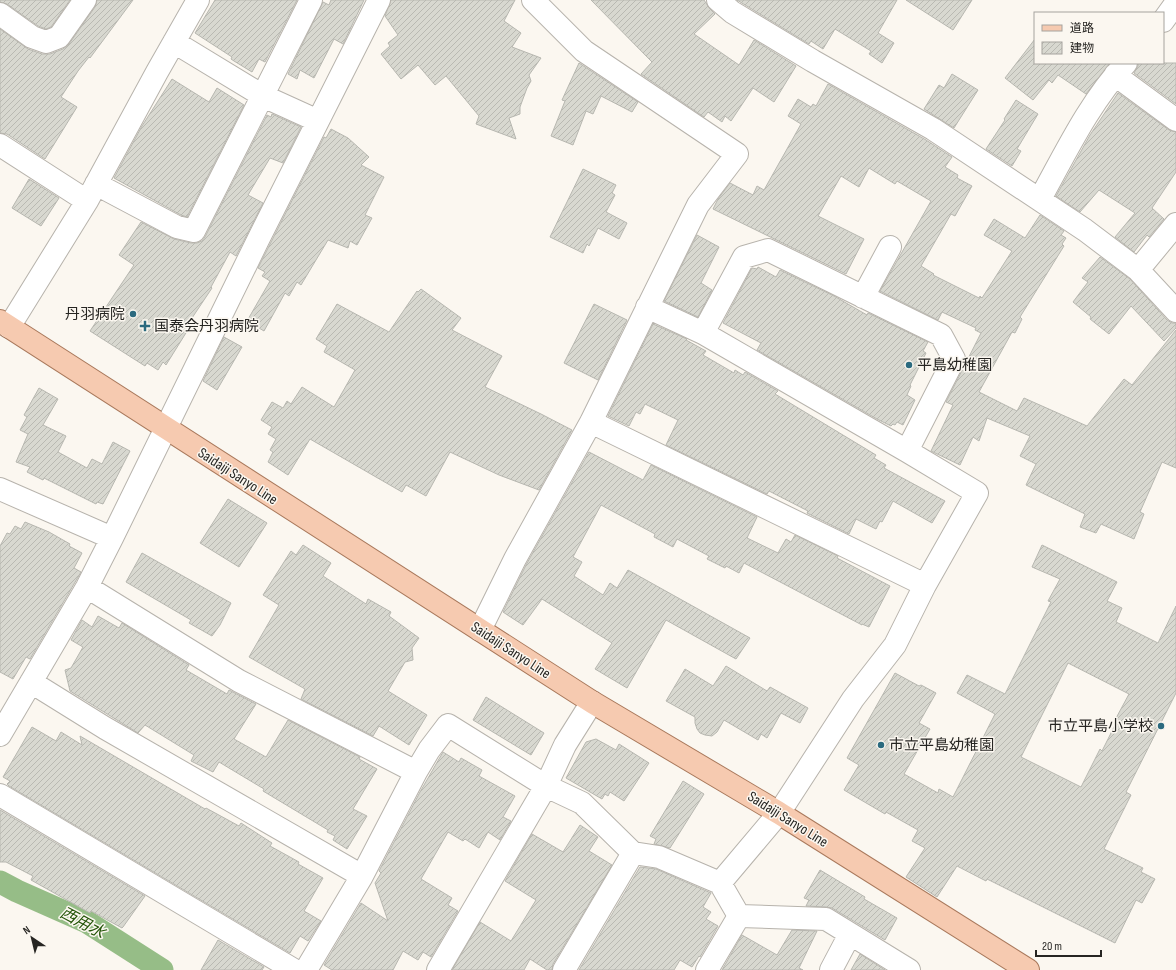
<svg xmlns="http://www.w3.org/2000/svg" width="1176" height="970" viewBox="0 0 1176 970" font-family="'Sofia Sans Condensed','Noto Sans JP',sans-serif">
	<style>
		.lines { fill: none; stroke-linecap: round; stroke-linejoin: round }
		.canal { stroke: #96bd87; stroke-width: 23 }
		.building { fill: url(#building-hatch); stroke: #b7b7b0; fill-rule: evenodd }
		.minor-casing { stroke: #b7b3ac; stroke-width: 24 }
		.major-casing { stroke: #a9795c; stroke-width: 24 }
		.minor { stroke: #fff; stroke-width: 22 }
		.major { stroke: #f6cab0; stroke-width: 22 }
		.poi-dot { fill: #2b6a7f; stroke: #fbf7f0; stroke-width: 1.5 }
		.labels { text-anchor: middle; stroke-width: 3; stroke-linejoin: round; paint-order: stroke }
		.poi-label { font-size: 15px; fill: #262522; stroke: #fbf7f0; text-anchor: start }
		.street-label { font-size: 15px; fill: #262522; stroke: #fbf7f0 }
		.water-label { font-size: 16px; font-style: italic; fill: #245508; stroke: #fbf7f0 }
	</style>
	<defs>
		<pattern id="building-hatch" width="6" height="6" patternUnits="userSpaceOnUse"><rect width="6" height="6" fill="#d8d8d0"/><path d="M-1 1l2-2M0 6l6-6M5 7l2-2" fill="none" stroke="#b9b9b2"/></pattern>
	</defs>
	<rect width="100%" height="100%" fill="#fbf7f0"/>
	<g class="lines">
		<path class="canal" d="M0,882L17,891L87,922L162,970"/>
	</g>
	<path class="building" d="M0,0H70L51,27L46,29L38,26L7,4L0,2Z
		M97,0H133L90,58L89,57L78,71L61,97L77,107L45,159L7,134L0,133V29L28,49L42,54H50L63,49L69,44L95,7Z
		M215,0H297L265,62L259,59L252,72L234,61L231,59L232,57L195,33Z
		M331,0H364L343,44L334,39L314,78L300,70L297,79L288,74L323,2L329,5Z
		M391,0H515L504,21L521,33L512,47L541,58L529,75L531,81L527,88L520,107V114L509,118L516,139L476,124L479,116L446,76L435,85L418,65L401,79L381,54L390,46L388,43L398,35L385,16Z
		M591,0H704L710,9L715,14L694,34L739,65L754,40L796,66L774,102L753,88L731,121L725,116L722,122L708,112L704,117L641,74L652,62Z
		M737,0H897L878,33L894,43L882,63L869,54L871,51L835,29L823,49L811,41L809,44Z
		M906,0H972L953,30Z
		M1035,39V63H1110L1086,94L1058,75L1052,83L1049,80L1033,100L1005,78Z
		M579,63L638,102L632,112L601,96L593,114L586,111L573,145L551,136L565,101L562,100Z
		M1138,63H1176V104L1134,73L1138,66Z
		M952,74L978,90L954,128L924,109L939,85L944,88Z
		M172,79L209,102L217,88L244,105L187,217L181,215L114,178L142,126Z
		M828,84L926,140L952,157L945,167L958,175L957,178L972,186L955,216L951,214L921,266L934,274L933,275L979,298L980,296L982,298L1012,251L984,235L994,219L1025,238L1040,215L1064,231L1061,235L1066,238L1062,244L1064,246L1020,317L1022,319L1015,333L1012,332L979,392L1017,411L1024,398L1087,426L1124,379L1132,385L1176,330V468L1162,462L1140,512L1144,514L1134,539L1101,524L1096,533L1080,527L1085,514L1026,485L1036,464L1020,456L1030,436L987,418L979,441L973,437L960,465L931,451L953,405L946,402L981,333L975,330L976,328L942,312L938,320L880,291L931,201L897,181L895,184L869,168L859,187L841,176L818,216L864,239L846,274L713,209L718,199L730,183L753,195L757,186L764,190L801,124L788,116L798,99L811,107L813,104L816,106Z
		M1118,93L1169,130L1176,132V172L1152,208L1164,219L1149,237L1147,235L1134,252L1115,237L1135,213L1099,190L1080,212L1056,196L1090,135Z
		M1016,100L1038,114L1017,149L1021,151L1012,166L986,149L1005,120L1004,119Z
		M272,114L301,127L283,163L270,158L248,195L263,203L236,256L230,252L211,287L212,288L192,318L194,320L166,365L163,362L158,370L147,363L145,366L90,331L134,265L119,255L141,222L174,239L191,243H197L202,241L205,237L267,115L271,117Z
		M331,129L348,138L369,157L361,165L384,177L365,215L372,218L357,245L350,241L348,248L328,240L301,285L297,282L289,296L285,293L264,331L247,321L270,281L262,276L265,272L258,268L324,137L326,138Z
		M583,169L616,185L612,193L615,195L606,212L627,223L619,239L598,228L589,246L587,244L583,253L550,237Z
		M29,179L59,198L41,226L12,208Z
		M697,235L719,247L701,283L712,290L698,317L664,301Z
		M1100,257L1130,279L1167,320L1172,323H1176V328L1164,341L1131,306L1109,334L1090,319L1091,317L1073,302L1088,282L1082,278Z
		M758,267L776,277L780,270L834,296L867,315L868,313L928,342L923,351L926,353L910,385L911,386L907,395L915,400L903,425L897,422L895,425L893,424L891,426L877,419L757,350L761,343L723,323L752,268L757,269Z
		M421,289L461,318L452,330L502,356L485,387L541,414L572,430L539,490L499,475L450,452L426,496L406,485L402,492L310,439L288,475L268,462L273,452L270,450L276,439L268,434L272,427L261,420L272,402L283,408L287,401L291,404L302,387L334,407L355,370L324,352L327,346L316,339L337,304L389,332L417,291L418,292Z
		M594,304L627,320L598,380L564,363Z
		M653,324L687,339L686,340L706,351L703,355L734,373L735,370L743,375L745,372L778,391L775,394L876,455L874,458L886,465L884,468L945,501L932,523L893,501L882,522L880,521L876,529L856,519L849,534L807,513L808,511L769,491L767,494L666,445L678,420L645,404L640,414L636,412L629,426L608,416Z
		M224,337L242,347L217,390L203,381Z
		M39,388L58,399L43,425L66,436L58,452L87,468L92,459L102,464L113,442L130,451L103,504L97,502L96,504L44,478L43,480L27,472L30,467L16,462L28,434L20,430L27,417L24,415Z
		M589,452L643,480L651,465L757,517L747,538L778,553L786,539L791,542L795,535L838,556L837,558L890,586L869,627L862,624V625L744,563L739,573L726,566L725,568L707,559L709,556L677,539L673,547L654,537L655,534L601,505L573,557L582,562L574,576L603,595L610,583L617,588L628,570L750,638L736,659L666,620L627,688L595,669L612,643L542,599L523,625L509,616L503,612L526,565Z
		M228,499L267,523L239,567L200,543Z
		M25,522L49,532L70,544L69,546L82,553L74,568L81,572L30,659L26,657L13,679L0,672V546L7,533L10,534L15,526L21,529Z
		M303,545L331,563L323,576L366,604L368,599L391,612L389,616L419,638L412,648L413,660L405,662L388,691L427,715L409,745L379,726L373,736L301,699L305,689L249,657L279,605L263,595L291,551L296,555Z
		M1042,545L1117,582L1107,601L1122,608L1116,622L1158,643L1176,606V693L1126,792L1131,795L1104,849L1143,868L1141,872L1155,879L1142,903L1136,900L1115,943L987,879L986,881L957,866L937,897L906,877L925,848L912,841L918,830L886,812L885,814L844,790L859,765L847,758L895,673L919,686L921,685L936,693L919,723L930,729L904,774L938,793L939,789L953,797L995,714L957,693L967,675L1005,694L1051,602L1048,601L1060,579L1032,567ZM1068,663L1129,694L1115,720L1117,721L1102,751L1100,749L1081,787L1021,757Z
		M142,553L231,603L220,625L212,636L189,623L191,620L126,582Z
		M98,616L119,628L122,623L189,665L186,670L227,694L229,690L256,704L234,739L266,757L288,720L360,757L359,759L377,769L353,809L367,816L347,849L333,840L335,836L327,832L328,830L263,791L264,789L219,762L213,772L191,761L194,755L145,725L138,733L70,691L65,670L71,668L83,647L71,640L82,620L92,627Z
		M726,666L767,691L770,687L808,708L800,723L781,713L767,738L761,734L758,740L724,720L717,732L712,736L705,735L700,733L697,729L695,723V717L666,701L685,669L713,686Z
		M486,697L544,733L531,755L473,720Z
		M32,727L56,741L61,732L82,745L80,736L205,809L206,808L239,826L241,823L272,843L270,846L299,862L298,864L323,878L304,911L321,921L308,941L300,936L290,953L9,786L7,784L10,781L3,777Z
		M596,739L616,750L619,744L649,763L624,801L610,792L608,796L605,794L602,799L566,778L586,742Z
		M443,752L459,762L461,758L482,770L479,776L515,796L503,817L511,821L500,840L488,832L479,848L465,839L463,841L448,832L421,879L452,898L448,905L458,911L431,957L423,952L418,960L403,951L393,970H332L324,965L361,903L388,921L375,883L381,873L379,871L420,792Z
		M683,781L704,794L670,848L654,844L656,839L650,836Z
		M0,810L145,896L123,927L122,928L91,911L90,913L31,880L33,876L6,862H0Z
		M580,825L598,837L589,851L612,865L553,964L552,970H547L530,959L524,970H452L480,922L511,941L536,900L505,881L532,834L563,852Z
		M640,867L656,869L711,893L703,907L711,912L706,919L718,926L700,957L699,956L692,967L680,960L674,970H579Z
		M820,870L865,897L864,899L897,918L885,940L832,908L826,907L806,906L809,900L804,898Z
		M792,930L817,931L799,968L803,970H722L742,935L777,955Z
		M218,940L264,967L262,970H201Z
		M860,954L885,970H851Z"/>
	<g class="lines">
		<defs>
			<path id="minor" d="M718,0L732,12L813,61L933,129L1085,230L1138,270L1176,311
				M0,14L32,37L46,42L59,37L85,0
				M1163,21L1176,3
				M174,42L263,96L318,121
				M1115,75L1176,120
				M0,145L87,201
				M96,184L177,227L194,231L311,0
				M1040,199C1066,152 1089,103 1126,63
				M1138,270L1176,224
				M863,297L890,247
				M647,307L703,333L907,451L977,493L925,585L895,645L853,699L779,813L720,883
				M9,327L87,201L157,72L198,0
				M703,333L744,257L768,250L941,335L954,359L907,451
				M591,422L925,585
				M0,489L112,538
				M87,587L239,681L416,772
				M480,630L515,559L591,422L698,205L737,154L584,51L533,0
				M31,682L105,728L362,876
				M0,735L87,587L112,538L258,240L379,0
				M0,795L294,970
				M306,970L362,876L416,772L429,750L448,725L546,786L582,803L633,853L659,857L720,883L739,916L826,919L909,970
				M438,970L546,786L565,745L592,702
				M564,970L633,853
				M707,970L739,916
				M831,970L850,934"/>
			<path id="major" d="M0,321L592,702L779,813L1028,970"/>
		</defs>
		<use href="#minor" class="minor-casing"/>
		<use href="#major" class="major-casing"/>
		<use href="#minor" class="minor"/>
		<use href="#major" class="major"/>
	</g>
	<g class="poi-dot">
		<circle cx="133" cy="314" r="4"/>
		<path d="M143 320h4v4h4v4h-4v4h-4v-4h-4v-4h4z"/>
		<circle cx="909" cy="365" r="4"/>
		<circle cx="1161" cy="726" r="4"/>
		<circle cx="881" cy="745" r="4"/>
	</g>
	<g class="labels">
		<g class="poi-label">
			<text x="125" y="319" text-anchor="end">丹羽病院</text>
			<text x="154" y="331">国泰会丹羽病院</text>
			<text x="917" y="370">平島幼稚園</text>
			<text x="1153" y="731" text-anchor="end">市立平島小学校</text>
			<text x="889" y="750">市立平島幼稚園</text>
		</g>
		<g class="street-label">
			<text transform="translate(238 476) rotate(33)" y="5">Saidaiji Sanyo Line</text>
			<text transform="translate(511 650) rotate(33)" y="5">Saidaiji Sanyo Line</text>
			<text transform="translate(788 819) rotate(32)" y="5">Saidaiji Sanyo Line</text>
		</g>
		<g class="water-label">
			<text transform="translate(83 922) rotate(28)" y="6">西用水</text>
		</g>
	</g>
	<rect x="1034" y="12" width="130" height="52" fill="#fbf7f0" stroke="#a6a39e"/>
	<rect x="1042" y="25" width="20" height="6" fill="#f6cab0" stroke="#a6a39e"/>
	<text x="1070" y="32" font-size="12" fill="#262522">道路</text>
	<rect x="1042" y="42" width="20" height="12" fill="url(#building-hatch)" stroke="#a6a39e"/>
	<text x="1070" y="52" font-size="12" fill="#262522">建物</text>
	<g transform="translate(32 938) rotate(325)" stroke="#fbf7f0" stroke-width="3" paint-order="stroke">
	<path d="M0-3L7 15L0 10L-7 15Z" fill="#262522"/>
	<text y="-6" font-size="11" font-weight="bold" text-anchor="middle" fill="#262522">N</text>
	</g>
	<path d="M1036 950v6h65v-6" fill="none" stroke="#262522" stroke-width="2"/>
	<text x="1042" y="950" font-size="12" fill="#262522" stroke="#fbf7f0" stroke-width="3" paint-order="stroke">20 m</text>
</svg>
